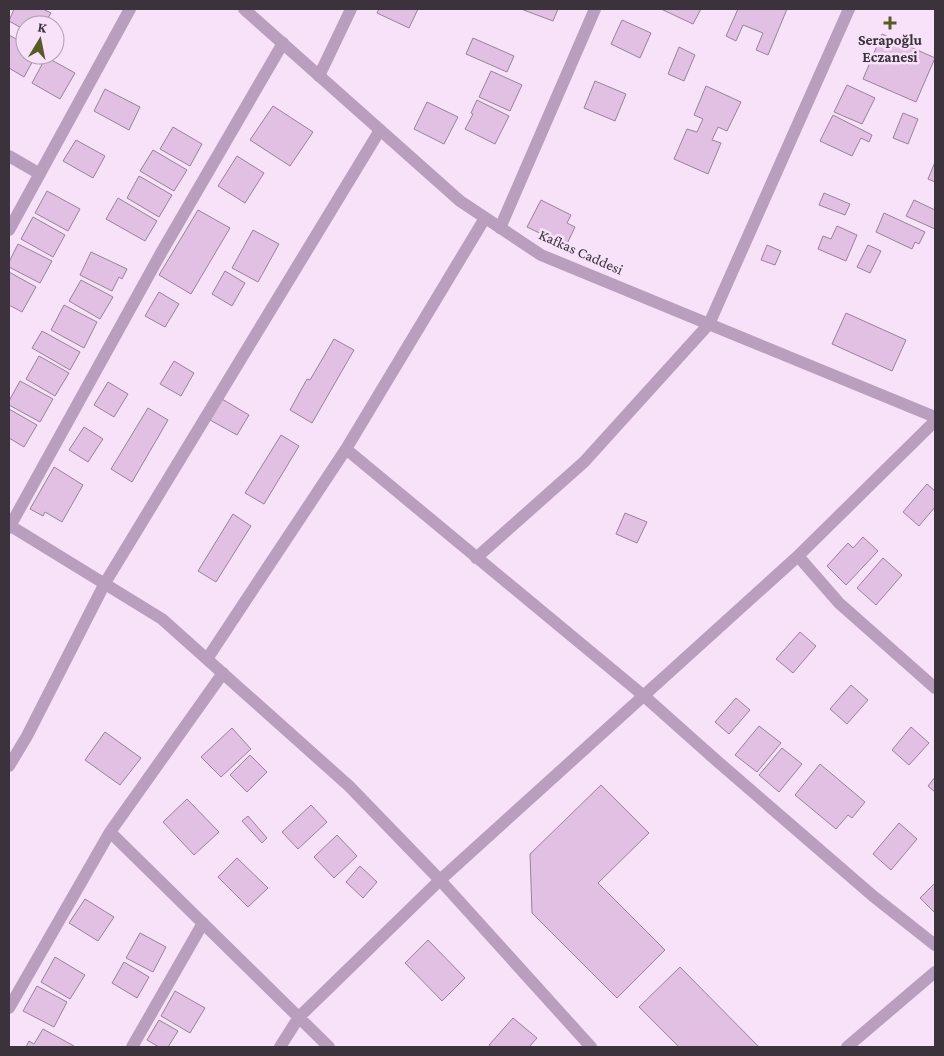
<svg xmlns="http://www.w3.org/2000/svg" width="944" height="1056" viewBox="0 0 944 1056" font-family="'Crimson Pro',serif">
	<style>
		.building { fill: #e1c0e3; stroke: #978398 }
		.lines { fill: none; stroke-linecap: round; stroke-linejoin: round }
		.minor { stroke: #ba9ebd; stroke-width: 12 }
		.tertiary { stroke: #ba9ebd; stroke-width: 12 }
		.poi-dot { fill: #585a28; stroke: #f8e2fa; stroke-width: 2 }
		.labels { text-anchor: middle; stroke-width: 5; stroke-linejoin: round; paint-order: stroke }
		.poi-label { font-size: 15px; font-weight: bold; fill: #3b323b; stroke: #f8e2fa }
		.street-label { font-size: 15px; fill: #3b323b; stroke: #f8e2fa }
	</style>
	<rect width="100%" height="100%" fill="#f8e2fa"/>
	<path class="building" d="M14,9H43L51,13L44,25H25V30L9,21Z
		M379,9H418L409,28L377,13Z
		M521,9H558L553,21Z
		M661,9H701L693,24Z
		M738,9H787L768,55L756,50L763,33L743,25L736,41L726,36Z
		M622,20L651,33L640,58L611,44Z
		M882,34L935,58L916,102L863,79Z
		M9,35L25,44V55H36L24,77L9,68Z
		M473,38L514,56L507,72L466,54Z
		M679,47L695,55L684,81L668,74Z
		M46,57L75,73L60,99L32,83Z
		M491,71L522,85L510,111L479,97Z
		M595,81L626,94L615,121L584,108Z
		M847,85L875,98L862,124L834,112Z
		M706,86L741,102L727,131L718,127L712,140L721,143L708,174L674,159L687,129L697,132L703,119L694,115Z
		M105,89L140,107L129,130L94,111Z
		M477,100L509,116L495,144L465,129L473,114L471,113Z
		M427,102L458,117L444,144L414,129Z
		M273,106L313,132L290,166L250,140Z
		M903,113L918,119L908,144L893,138Z
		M833,115L872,135L869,142L861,138L852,156L820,141Z
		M173,127L202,144L190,166L160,149Z
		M76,140L105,156L93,178L63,161Z
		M153,150L187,170L174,191L140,171Z
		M237,156L264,173L245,203L218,186Z
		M935,162V182L928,179Z
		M139,176L172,195L159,217L127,198Z
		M47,191L80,209L68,231L35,213Z
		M824,193L850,204L845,215L819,205Z
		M118,198L157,221L145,241L106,219Z
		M541,200L571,215L567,223L575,227L566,246L527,227Z
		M914,200L935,210V229L906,216Z
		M198,210L230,228L191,294L159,275Z
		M884,213L925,232L919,244L915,242L912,249L876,232Z
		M33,217L65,235L53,257L21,239Z
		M837,226L857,235L846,261L818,249L823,236L831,239Z
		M253,230L279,244L258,282L232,268Z
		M18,244L52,261L40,283L9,267V262Z
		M767,245L781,251L775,265L761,260Z
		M868,245L881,251L870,273L857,267Z
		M91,252L127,269L122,279L119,277L112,291L80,275Z
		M225,271L245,283L232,306L212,294Z
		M9,272L36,287L22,312L9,305Z
		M81,280L113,297L100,319L69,301Z
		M159,292L179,304L165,327L145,316Z
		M64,305L97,322L84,348L51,330Z
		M846,313L906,340L892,371L832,344Z
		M42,331L80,352L70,370L32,348Z
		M334,339L354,350L312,423L290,410L307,379L310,380Z
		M39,356L69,373L55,396L26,379Z
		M174,361L194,373L181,396L160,384Z
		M20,381L53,399L40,422L9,405V401Z
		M108,382L128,394L114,417L94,405Z
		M222,399L249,415L237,435L210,420Z
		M148,408L168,420L132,482L111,469Z
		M9,409L37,425L24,447L9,438Z
		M84,427L103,439L88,462L69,450Z
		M281,435L299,446L264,504L245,493Z
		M54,467L83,485L62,522L45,512L43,516L30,509Z
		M927,484L935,491V507L919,526L903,512Z
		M625,513L647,522L637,543L616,534Z
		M233,514L251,526L216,582L198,571Z
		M863,537L878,551L846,585L827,566L848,543L853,548Z
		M883,558L902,575L876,605L857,588Z
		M800,632L816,646L793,673L776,659Z
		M851,685L868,700L847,724L830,709Z
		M736,698L750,710L729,734L715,722Z
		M759,726L781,743L757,772L735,755Z
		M911,727L929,743L909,765L892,750Z
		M232,728L251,749L221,777L201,757Z
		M105,732L141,758L120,785L85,760Z
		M782,748L802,764L779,792L759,775Z
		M250,755L267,772L247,792L230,775Z
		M820,764L865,802L852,818L848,815L836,829L795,795Z
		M935,777V792L928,786Z
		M601,785L649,833L598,883L665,950L617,998L532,913L530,854Z
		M187,799L219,832L194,855L163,822Z
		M311,805L327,822L298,849L282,832Z
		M248,816L267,838L262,843L242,821Z
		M899,823L917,839L891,870L873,854Z
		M337,835L357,856L334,878L314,857Z
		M237,858L268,888L248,907L218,877Z
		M360,866L377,882L363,898L346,882Z
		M935,883V913L920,898Z
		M85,899L114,917L98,941L69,923Z
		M140,933L166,947L153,972L126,958Z
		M428,940L465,978L442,1001L405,963Z
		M55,957L85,975L70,999L41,982Z
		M124,962L149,977L137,998L112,983Z
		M680,967L759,1047H679L639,1007Z
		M37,986L67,1002L54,1027L23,1011Z
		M175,991L205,1008L190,1033L161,1016Z
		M513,1018L537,1038L529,1047H492L489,1045Z
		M159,1020L178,1031L168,1047H159L147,1040Z
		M43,1029L74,1046L73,1047H26L29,1041L34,1044Z"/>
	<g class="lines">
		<path class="minor" d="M319,76L351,9
			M9,156L40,174
			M485,218L346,449L644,696L717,761L873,896L935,945
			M500,228L595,9
			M9,230L130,9
			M9,525L162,619L349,786L440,880L591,1047
			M9,528L161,253L283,43
			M798,556L839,603L935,688
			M476,558L584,462L709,324L849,9
			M207,659L346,449
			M9,766L27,736L105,583L380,130
			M110,832L329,1047
			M9,1008L110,832L223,673
			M132,1047L203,923
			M280,1047L299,1017L440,880L798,556L935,421
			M847,1047L935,972"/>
		<path class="tertiary" d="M244,9L460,201L541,255L935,417"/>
	</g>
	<path class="poi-dot" d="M887.5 15.5h5v5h5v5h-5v5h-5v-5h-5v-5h5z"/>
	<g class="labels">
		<g class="poi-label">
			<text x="890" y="45">Serapoğlu<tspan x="890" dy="17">Eczanesi</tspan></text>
		</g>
		<g class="street-label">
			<text transform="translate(581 252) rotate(24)" y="5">Kafkas Caddesi</text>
		</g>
	</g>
	<rect width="944" height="1056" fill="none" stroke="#3b323b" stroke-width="20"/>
	<g transform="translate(40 40) rotate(10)"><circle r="24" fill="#f8e2fa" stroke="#ac9cae"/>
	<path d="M0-4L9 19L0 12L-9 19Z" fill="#585a28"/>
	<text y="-8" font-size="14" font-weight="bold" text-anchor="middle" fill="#3b323b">K</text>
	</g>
</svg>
